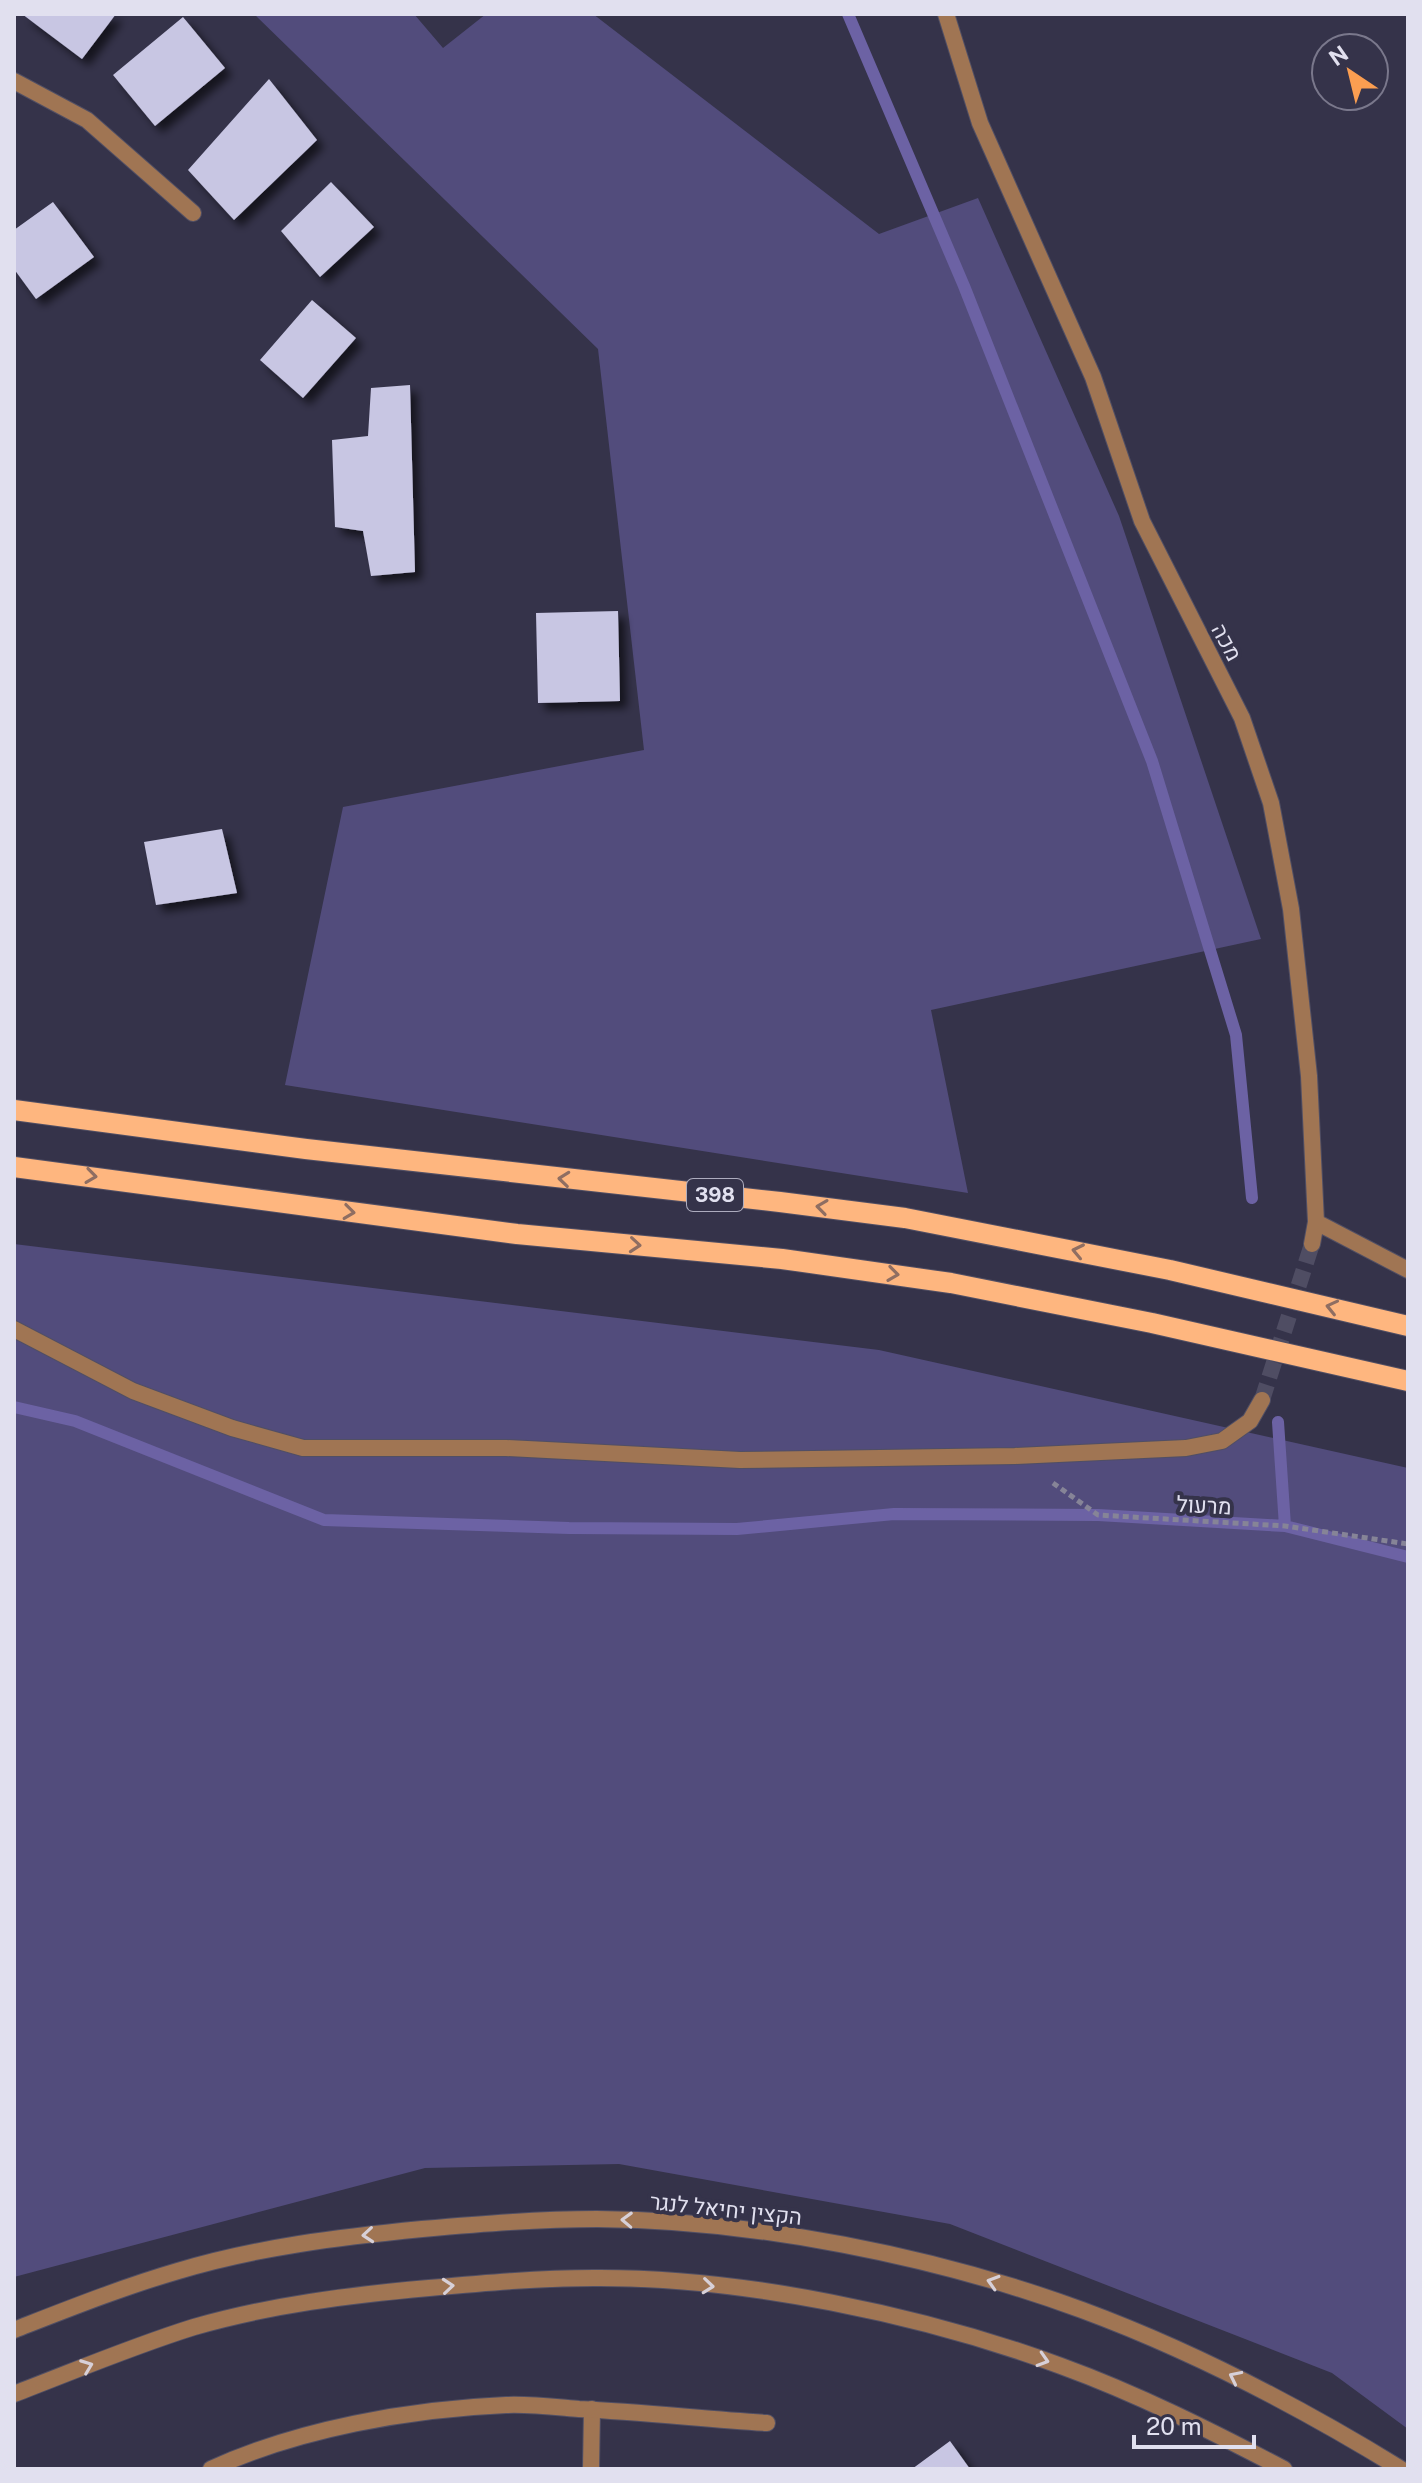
<svg xmlns="http://www.w3.org/2000/svg" width="1422" height="2483" viewBox="0 0 1422 2483" font-family="'Public Sans',Heebo,sans-serif">
	<style>
		.green { fill: #524c7c }
		.lines { fill: none; stroke-linecap: round; stroke-linejoin: round }
		.stream { stroke: #6c62a4; stroke-width: 12 }
		.building { fill: #c8c6e3; filter: url(#shadow) }
		.minor-tunnel { stroke: #4f4d63; stroke-width: 16; stroke-dasharray: 16 8; stroke-linecap: butt }
		.service-casing { stroke: #514f64; stroke-width: 18 }
		.minor-casing { stroke: #514f64; stroke-width: 18 }
		.tertiary-casing { stroke: #514f64; stroke-width: 18 }
		.primary-casing { stroke: #514f64; stroke-width: 22 }
		.path { stroke: #868497; stroke-width: 5; stroke-dasharray: 6 4; stroke-linecap: butt }
		.service { stroke: #a07553; stroke-width: 16 }
		.minor { stroke: #a07553; stroke-width: 16 }
		.tertiary { stroke: #a07553; stroke-width: 16 }
		.primary { stroke: #feb67f; stroke-width: 20 }
		.oneway { stroke: #8f6e62 }
		.oneway2 { stroke: #d7d0d8 }
		.labels { text-anchor: middle; stroke-width: 8; stroke-linejoin: round; paint-order: stroke }
		.shield { fill: #35334a; stroke: #adacbe; stroke-width: 2 }
		.shield-label { font-size: 20px; font-weight: bold; fill: #e1e0ef }
		.street-label { font-size: 22px; fill: #e1e0ef; stroke: #35334a }
	</style>
	<defs>
		<filter id="shadow"><feDropShadow dx="7" dy="7" stdDeviation="4" flood-color="#0009"/></filter>
	</defs>
	<rect width="100%" height="100%" fill="#35334a"/>
	<path class="green" d="M254,14H414L443,48L486,14H593L879,234L978,198L1119,516L1261,939L931,1010L968,1193L285,1085L343,807L644,750L598,349Z
		M14,1244L879,1350L1408,1468V2429L1332,2373L950,2224L619,2164L425,2168L14,2277Z"/>
	<g class="lines">
		<path class="stream" d="M848,14L964,286L1152,761L1236,1035L1252,1198
			M14,1407L75,1421L324,1520L569,1528L737,1529L894,1514L1098,1515L1285,1526L1408,1557
			M1278,1422L1285,1526"/>
	</g>
	<path class="building" d="M22,14H116L82,59Z
		M183,17L225,68L155,126L113,75Z
		M269,79L317,140L234,220L188,170Z
		M331,182L374,227L320,277L281,231Z
		M53,202L94,257L36,299L14,269V230Z
		M312,300L356,338L303,398L260,360Z
		M410,385L415,572L371,576L363,531L335,527L332,440L368,436L371,388Z
		M618,611L620,701L538,703L536,613Z
		M222,829L237,893L156,905L144,842Z
		M950,2441L970,2469H912Z"/>
	<g class="lines">
		<path class="minor-tunnel" d="M1262,1400L1312,1244"/>
		<defs>
			<path id="service" d="M591,2469L592,2409"/>
			<path id="minor" d="M946,14L980,123L1093,377L1142,521L1242,718L1271,803L1291,909L1309,1076L1316,1222L1408,1270
				M14,81L87,120L193,213
				M1312,1244L1316,1222
				M14,1329L133,1391L232,1428L303,1448H506L740,1460L1015,1456L1186,1448L1222,1441L1250,1421L1262,1400
				M211,2469C298,2429 410,2409 506,2405C530,2404 555,2407 579,2409C642,2412 704,2419 767,2423"/>
			<path id="tertiary" d="M14,2330C68,2309 123,2287 178,2271C258,2247 340,2237 422,2229C480,2224 539,2219 597,2219C754,2220 935,2256 1082,2310C1193,2351 1300,2407 1401,2469
				M14,2394C74,2371 133,2346 194,2327C270,2305 350,2295 429,2288C484,2283 539,2278 594,2278C742,2277 923,2315 1061,2366C1138,2394 1211,2431 1284,2469"/>
			<path id="primary" d="M14,1110L306,1149L780,1202L905,1218L1170,1270L1408,1326
				M14,1167L517,1234L782,1259L951,1283L1152,1323L1408,1381"/>
		</defs>
		<use href="#service" class="service-casing"/>
		<use href="#minor" class="minor-casing"/>
		<use href="#tertiary" class="tertiary-casing"/>
		<use href="#primary" class="primary-casing"/>
		<path class="path" d="M1053,1483L1098,1515L1285,1526L1408,1544"/>
		<use href="#service" class="service"/>
		<use href="#minor" class="minor"/>
		<use href="#tertiary" class="tertiary"/>
		<use href="#primary" class="primary"/>
	</g>
	<defs><path id="oneway-chevron" d="M-2-3.5L2.5 0L-2 3.5" fill="none" stroke-width="1.6" stroke-linecap="round" stroke-linejoin="round" transform="scale(2)"/></defs>
	<g class="oneway">
		<use href="#oneway-chevron" transform="translate(91 1176) rotate(8)"/>
		<use href="#oneway-chevron" transform="translate(564 1179) rotate(-174)"/>
		<use href="#oneway-chevron" transform="translate(822 1207) rotate(-172)"/>
		<use href="#oneway-chevron" transform="translate(349 1212) rotate(7)"/>
		<use href="#oneway-chevron" transform="translate(635 1245) rotate(5)"/>
		<use href="#oneway-chevron" transform="translate(1078 1251) rotate(-168)"/>
		<use href="#oneway-chevron" transform="translate(893 1274) rotate(8)"/>
		<use href="#oneway-chevron" transform="translate(1332 1307) rotate(-167)"/>
	</g>
	<g class="oneway2">
		<use href="#oneway-chevron" transform="translate(627 2220) rotate(-178)"/>
		<use href="#oneway-chevron" transform="translate(368 2235) rotate(175)"/>
		<use href="#oneway-chevron" transform="translate(993 2282) rotate(-163)"/>
		<use href="#oneway-chevron" transform="translate(448 2286) rotate(-5)"/>
		<use href="#oneway-chevron" transform="translate(708 2286) rotate(6)"/>
		<use href="#oneway-chevron" transform="translate(1043 2360) rotate(17)"/>
		<use href="#oneway-chevron" transform="translate(87 2366) rotate(-21)"/>
		<use href="#oneway-chevron" transform="translate(1235 2377) rotate(-154)"/>
	</g>
	<g class="labels">
		<rect class="shield" x="687" y="1179" width="56" height="32" rx="6"/>
		<g class="shield-label">
			<text x="715" y="1202">398</text>
		</g>
		<g class="street-label">
			<text transform="translate(1227 642) rotate(62)" y="8">מכה</text>
			<text transform="translate(1204 1505) rotate(3)" y="8">מרעול</text>
			<text transform="translate(726 2209) rotate(6)" y="8">הקצין יחיאל לנגר</text>
		</g>
	</g>
	<rect width="1422" height="2483" fill="none" stroke="#e1e0ef" stroke-width="32"/>
	<g transform="translate(1350 72) rotate(325)"><circle r="38" fill="#35334a" stroke="#7a788c" stroke-width="2"/>
	<path d="M0-6L14 30L0 20L-14 30Z" fill="#fb9e51"/>
	<text y="-12" font-size="22" font-weight="bold" text-anchor="middle" fill="#e1e0ef">N</text>
	</g>
	<path d="M1134 2435v12h120v-12" fill="none" stroke="#e1e0ef" stroke-width="4"/>
	<text x="1146" y="2435" font-size="24" fill="#e1e0ef" stroke="#35334a" stroke-width="6" paint-order="stroke">20 m</text>
</svg>
